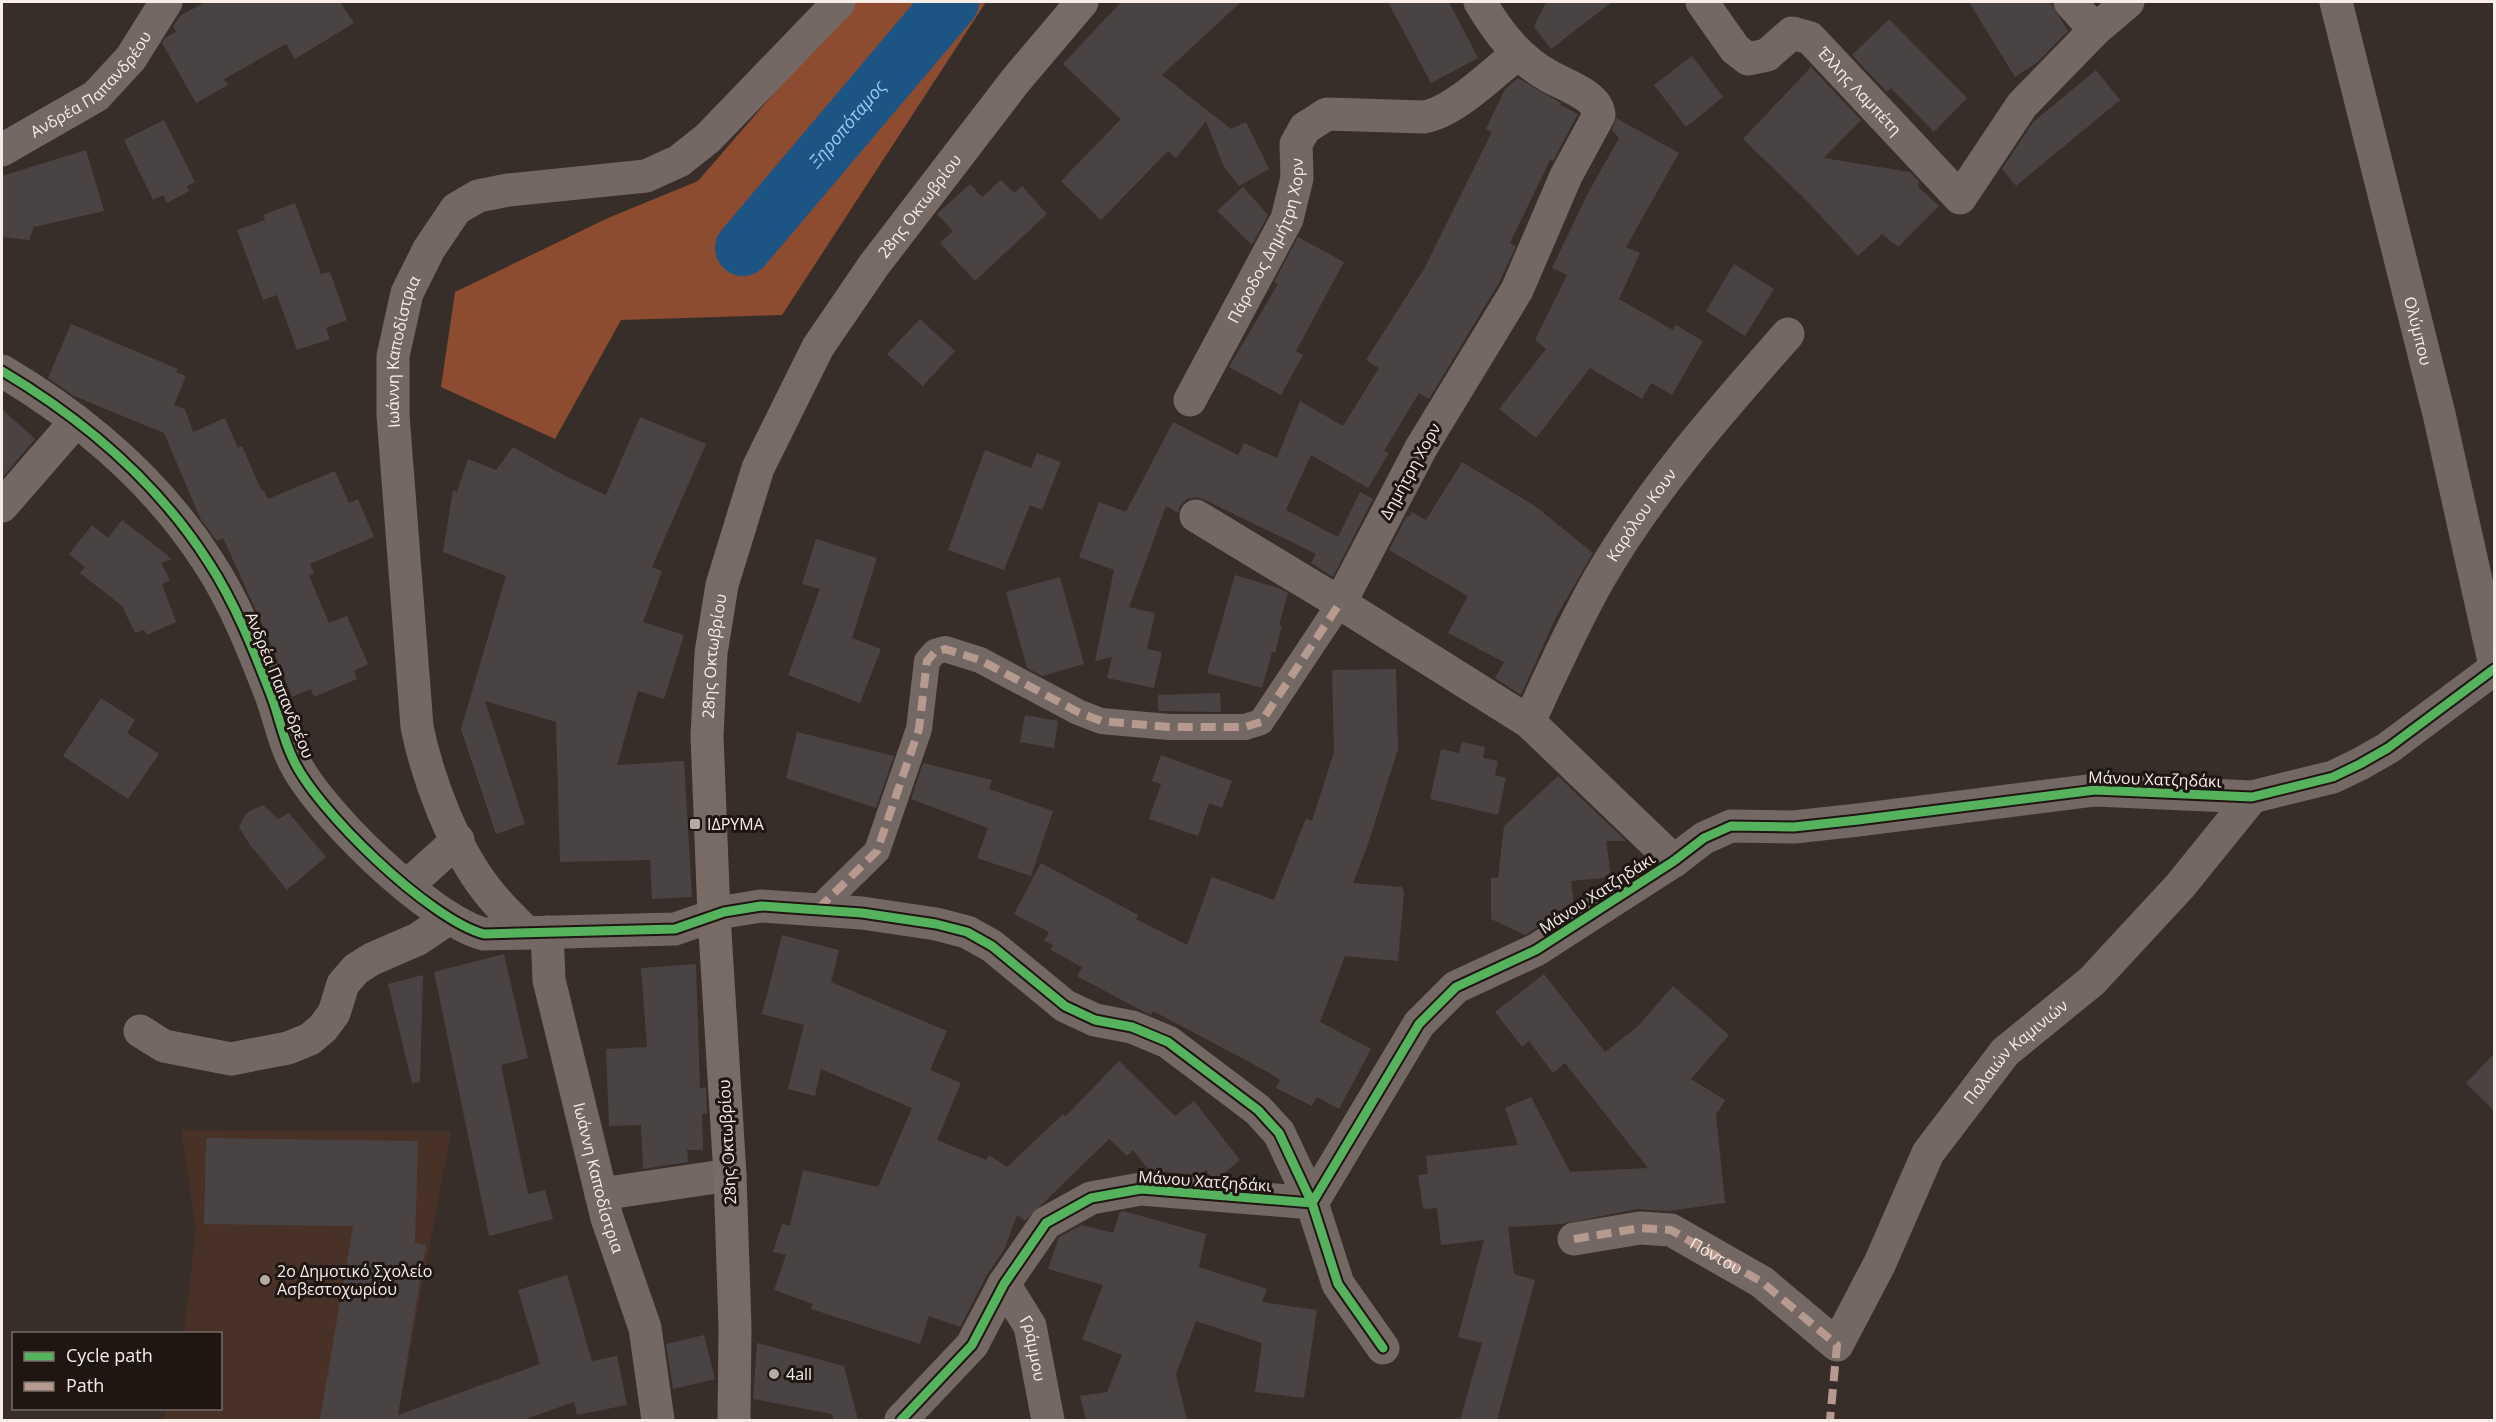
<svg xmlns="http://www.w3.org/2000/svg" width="2496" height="1422" viewBox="0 0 2496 1422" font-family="'Open Sans',sans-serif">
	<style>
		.built { fill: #483127 }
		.forest { fill: #8d4c30 }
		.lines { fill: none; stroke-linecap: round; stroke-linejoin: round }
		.river { stroke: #1c5484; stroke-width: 56 }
		.building { fill: #4a4344 }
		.pedestrian { stroke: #746864; stroke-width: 26 }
		.minor { stroke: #746864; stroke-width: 33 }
		.secondary { stroke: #786a65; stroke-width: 33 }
		.quiet { stroke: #b69a8f; stroke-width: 8; stroke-dasharray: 15 8; stroke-linecap: butt }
		.cycleway-casing { stroke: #1f1612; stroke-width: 13 }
		.cycleway { stroke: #56b35d; stroke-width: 9 }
		.poi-dot { fill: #b6aaa5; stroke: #1f1612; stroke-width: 2 }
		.labels { text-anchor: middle; stroke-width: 6; stroke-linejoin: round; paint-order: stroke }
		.street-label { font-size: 16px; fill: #faede8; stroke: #1f1612 }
		.poi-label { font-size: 16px; fill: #faede8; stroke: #1f1612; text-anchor: start }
		.water-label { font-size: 18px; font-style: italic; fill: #99c8f6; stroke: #1f1612 }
	</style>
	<rect width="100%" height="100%" fill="#382e29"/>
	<path class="built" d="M181,1130L451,1131L397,1420H163L166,1409L220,1408V1334L184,1333L196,1228Z"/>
	<path class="forest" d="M853,2H986L782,315L621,320L555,439L441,387L455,292L608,218L698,181Z"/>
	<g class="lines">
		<path class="river" id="s1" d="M743,248L951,2"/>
	</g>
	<path class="building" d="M205,2H340L354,23L295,59L286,44L224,79L228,85L196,103L162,43L166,37L176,32L173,27L180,16Z
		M1121,2H1241L1162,75L1231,129L1246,122L1269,169L1239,186L1224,167L1206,121L1176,158L1168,151L1101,220L1061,181L1121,119L1063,64Z
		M1388,2H1449L1478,58L1431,83Z
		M1546,2H1612L1551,49L1534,27Z
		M1969,2H2050L2068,31L2038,62L2015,77Z
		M1889,19L1967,98L1934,132L1891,88L1887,92L1852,55Z
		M1692,56L1723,97L1686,127L1654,85Z
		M1811,67L1861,120L1824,158L1910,172L1919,181L1918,187L1939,206L1898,247L1882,234L1858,256L1806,200L1743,139Z
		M2096,70L2120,100L2016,186L2002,169L2033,122Z
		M1518,78L1561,103L1560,105L1578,114L1553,161L1550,160L1510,243L1516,246L1500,281L1429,399L1419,393L1384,451L1389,453L1368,488L1311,455L1286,510L1338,537L1360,492L1373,499L1333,577L1311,563L1316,554L1205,500L1197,497L1187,499L1180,506L1178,513L1166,506L1129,607L1155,613L1147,649L1162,652L1154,688L1107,678L1112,657L1095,661L1114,570L1079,557L1099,502L1126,512L1173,422L1238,455L1244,443L1277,458L1300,401L1343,426L1379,368L1366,360L1424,269L1492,132L1486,129L1505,89Z
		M1616,118L1679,153L1626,247L1640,253L1619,299L1673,330L1676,325L1703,341L1672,395L1651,383L1642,399L1590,368L1536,438L1499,409L1546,349L1535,340L1567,275L1552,268L1587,195L1619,138L1612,130Z
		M164,120L195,182L187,186L189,191L167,203L163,195L153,200L124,140Z
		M86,150L104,211L34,227L29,240L2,237V176Z
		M1001,180L1014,193L1022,186L1047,214L975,281L940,243L953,231L937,214L970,184L982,197Z
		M1243,187L1268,215L1252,245L1217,211Z
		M295,203L321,274L330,272L347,320L326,328L330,339L297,350L277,295L263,300L237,230L265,220L263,215Z
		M1298,237L1344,262L1296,351L1303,355L1281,395L1229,367L1278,284L1274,282Z
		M1734,264L1774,289L1745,336L1706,311Z
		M920,319L955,351L923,386L887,354Z
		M71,324L178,369L176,372L186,376L174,405L185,409L193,432L225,418L238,448L242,446L262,492L264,490L268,499L335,471L349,503L358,499L374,537L310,564L314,574L309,576L329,623L347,616L368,664L354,671L357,679L314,697L311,689L292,697L268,637L223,538L217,541L200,518L164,433L74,396L48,378Z
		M2,409L35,439L2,478Z
		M640,417L706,444L652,567L662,571L643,622L684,635L664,699L638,691L617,765L684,761L692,897L652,899L650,860L560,862L556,722L485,701L525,824L496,834L461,729L506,576L443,552L453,490L457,492L468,459L496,470L513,447L565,476L606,495Z
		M985,450L1031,468L1037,453L1061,462L1042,510L1030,505L1004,570L948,550Z
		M1462,462L1535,506L1593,553L1556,617L1521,695L1495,678L1504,662L1448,633L1468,596L1389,550L1407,516L1409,517L1412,512L1426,520Z
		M122,520L172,559L161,563L170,580L162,584L176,622L147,635L144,630L135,633L122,606L80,573L85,567L69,554L92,525L108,538Z
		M816,539L877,558L852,638L881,649L860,703L788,675L820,589L802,584Z
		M1235,575L1278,588L1288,593L1279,625H1282L1275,653L1272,652L1262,688L1207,673Z
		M1060,577L1084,664L1042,676L1027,668L1006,592Z
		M1396,669L1398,749L1368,844L1353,883L1402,887L1404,893L1398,961L1345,956L1320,1022L1371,1049L1339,1109L1317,1097L1312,1106L1276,1088L1280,1080L1268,1072L1153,1011L1151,1015L1144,1012L1077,976L1082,967L1051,950L1053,945L1044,941L1049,932L1014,914L1041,863L1138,915L1136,919L1187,945L1212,877L1274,900L1306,818L1312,821L1334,752L1332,670Z
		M1220,693L1221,712L1158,711V695Z
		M101,698L135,720L127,733L159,754L128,799L63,756Z
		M1025,715L1058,721L1054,748L1020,742Z
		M797,732L894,756L876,808L786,778Z
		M1462,742L1485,747L1483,758L1498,761L1495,775L1506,778L1498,815L1430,799L1441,749L1459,753Z
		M1161,755L1232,781L1222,808L1209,803L1198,836L1149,819L1161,784L1152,781Z
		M923,763L992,780L989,789L1053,811L1031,876L977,858L988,828L911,799Z
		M1558,776L1626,841H1606L1611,877L1571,881L1574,903L1525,935L1491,919V878H1498L1504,826Z
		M263,805L278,819L289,813L326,857L287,890L250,845L239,827L246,813Z
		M782,935L839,950L831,982L947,1031L930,1070L961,1083L937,1140L986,1160L989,1155L1007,1167L1063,1114L1065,1117L1119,1061L1175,1116L1194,1101L1240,1160L1219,1177L1210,1176L1206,1170L1200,1175L1150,1171L1133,1150L1127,1156L1109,1139L1025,1221L1017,1215L1004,1250L987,1275L960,1327L929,1316L920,1344L811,1309L813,1304L774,1290L786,1255L773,1252L782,1224L790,1226L803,1170L878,1187L912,1108L821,1069L815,1096L788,1089L804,1025L762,1014Z
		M504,954L528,1058L501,1065L528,1194L545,1190L553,1219L489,1236L434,972Z
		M696,964L700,1088L706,1087L707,1114H702L703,1150H687L688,1162L643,1169L641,1125L609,1126L606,1049L647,1047L641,968Z
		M1544,974L1605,1052L1637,1027L1673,986L1729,1035L1691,1079L1725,1100L1716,1115L1725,1203L1668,1211L1637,1209L1563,1224L1508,1227L1514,1274L1535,1280L1497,1420H1460L1482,1343L1458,1337L1484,1240L1441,1245L1437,1208L1423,1209L1418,1175L1428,1174L1426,1156L1518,1145L1505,1108L1531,1097L1570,1172L1648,1168L1565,1063L1553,1073L1529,1041L1522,1047L1495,1012Z
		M423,975L420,1082L412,1083L388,984Z
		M2494,1054V1111L2466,1083Z
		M206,1138L418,1141L415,1243L426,1245L398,1415L540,1364L518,1290L567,1275L592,1361L617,1356L627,1405L577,1415L574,1402L523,1420H320L353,1226L204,1224Z
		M1123,1211L1206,1234L1199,1267L1267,1289L1262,1302L1317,1310L1304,1398L1255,1392L1262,1343L1196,1321L1176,1374L1187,1420H1086L1080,1396L1107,1392L1122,1355L1082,1339L1103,1285L1048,1269L1059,1237L1082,1225L1113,1233L1120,1212Z
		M704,1335L715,1379L673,1389L666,1344Z
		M757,1343L844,1366L858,1420H834L832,1414L753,1399Z"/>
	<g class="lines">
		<path class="pedestrian" d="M818,909L877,851L919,729L927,661L935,652L945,649L980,660L1078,712L1101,721L1169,727H1245L1261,722L1340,603"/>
		<g class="minor">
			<path d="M1480,2C1498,32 1517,58 1549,76C1564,85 1598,95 1599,115L1566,176L1517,290L1421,448L1340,603L1529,722L1674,861"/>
			<path id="s2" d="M1702,2L1735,49L1748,59L1767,55L1792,33L1810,38L1960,198L2022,105L2095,30L2128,2"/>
			<path d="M2070,2L2095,30"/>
			<path id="s3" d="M2336,2L2439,414L2494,661"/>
			<path id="s4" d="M2,150L96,96L131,58L166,2"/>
			<path d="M2,371C83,419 158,483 209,563C235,603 254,651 271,695C279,716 283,739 293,759C316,810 430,920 484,934L675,929L724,912L761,906L862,913L936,924L967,932L992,946L1065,1006L1095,1020L1132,1027L1168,1042L1258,1110L1279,1133L1312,1203L1338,1284L1383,1348"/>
			<path id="s5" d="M1190,400L1287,219L1297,178L1296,144L1305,128L1327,114L1423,117C1452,114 1494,72 1517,54"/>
			<path d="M2,506L76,421"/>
			<path d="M1196,516L1340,603"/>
			<path id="s6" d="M1529,722C1551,674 1573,625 1599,579C1651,489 1720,411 1788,334"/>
			<path d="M407,886L458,840"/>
			<path id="s7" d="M547,932L549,980L607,1218L645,1328L658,1420"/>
			<path id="s8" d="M527,933C513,919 498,905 486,889C453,846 428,780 417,727L393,415V356L407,293L429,249L456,209L478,196L508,190L646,176L679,161L708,138L839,2"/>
			<path d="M140,1031L164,1046L231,1059L288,1048L310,1039L323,1028L334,1013L343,984L356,969L372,959L418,939L449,918"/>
			<path d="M601,1194L730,1175"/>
			<path id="s9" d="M1574,1239L1640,1228L1671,1230L1762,1282L1837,1345L1880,1263L1928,1153L2005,1052L2092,981L2180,886L2252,797"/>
			<path id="s10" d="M1004,1284L1030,1326L1048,1420"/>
			<path d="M901,1420L972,1345L1004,1284L1046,1223L1091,1198L1141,1189L1312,1203L1419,1024L1456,987L1536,950L1674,861L1704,838L1731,826L1794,827L1858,820L2095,790L2252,797L2333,777L2360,764L2388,748L2494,669"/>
		</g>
		<path class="secondary" id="s11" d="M734,1420L735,1327L730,1175L714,915L707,736L711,653L722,585L758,468L818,347L874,265L1016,80L1082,2"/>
		<path class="quiet" d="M818,909L877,851L919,729L927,661L935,652L945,649L980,660L1078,712L1101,721L1169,727H1245L1261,722L1340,603
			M1574,1239L1640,1228L1671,1230L1762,1282L1837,1345L1830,1420"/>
		<defs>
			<path id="cycleway" d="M2,371C83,419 158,483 209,563C235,603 254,651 271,695C279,716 283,739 293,759C316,810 430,920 484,934L675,929L724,912L761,906L862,913L936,924L967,932L992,946L1065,1006L1095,1020L1132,1027L1168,1042L1258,1110L1279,1133L1312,1203L1338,1284L1383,1348
				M901,1420L972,1345L1004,1284L1046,1223L1091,1198L1141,1189L1312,1203L1419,1024L1456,987L1536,950L1674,861L1704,838L1731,826L1794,827L1858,820L2095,790L2252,797L2333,777L2360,764L2388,748L2494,669"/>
		</defs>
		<use href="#cycleway" class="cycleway-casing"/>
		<use href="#cycleway" class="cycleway"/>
	</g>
	<g class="poi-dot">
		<rect x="689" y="818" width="12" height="12" rx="3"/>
		<circle cx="265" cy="1280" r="6"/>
		<circle cx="774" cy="1374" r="6"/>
	</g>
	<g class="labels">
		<g class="street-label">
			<text dy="6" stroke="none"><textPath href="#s4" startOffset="112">Ανδρέα Παπανδρέου</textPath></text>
			<text dy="6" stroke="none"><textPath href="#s2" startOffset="218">Έλλης Λαμπέτη</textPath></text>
			<text dy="6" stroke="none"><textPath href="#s11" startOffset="1268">28ης Οκτωβρίου</textPath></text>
			<text dy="6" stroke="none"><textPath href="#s5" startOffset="178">Πάροδος Δημήτρη Χορν</textPath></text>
			<text dy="6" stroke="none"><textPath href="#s3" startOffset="339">Ολύμπου</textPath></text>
			<text dy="6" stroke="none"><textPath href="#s8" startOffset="615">Ιωάννη Καποδίστρια</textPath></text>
			<text transform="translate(1410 471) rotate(-61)" y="6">Δημήτρη Χορν</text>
			<text dy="6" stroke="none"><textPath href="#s6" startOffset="236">Καρόλου Κουν</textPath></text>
			<text dy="6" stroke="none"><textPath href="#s11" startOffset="765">28ης Οκτωβρίου</textPath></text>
			<text transform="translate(280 685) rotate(68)" y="6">Ανδρέα Παπανδρέου</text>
			<text transform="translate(2155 779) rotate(2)" y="6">Μάνου Χατζηδάκι</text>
			<text transform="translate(1597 893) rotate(-33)" y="6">Μάνου Χατζηδάκι</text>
			<text dy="6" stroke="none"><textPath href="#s9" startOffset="648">Παλαιών Καμινιών</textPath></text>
			<text transform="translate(727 1142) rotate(-93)" y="6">28ης Οκτωβρίου</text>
			<text dy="6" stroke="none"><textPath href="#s7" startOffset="252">Ιωάννη Καποδίστρια</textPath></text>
			<text transform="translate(1205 1181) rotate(4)" y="6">Μάνου Χατζηδάκι</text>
			<text dy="6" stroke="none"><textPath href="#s9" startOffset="150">Πόντου</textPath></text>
			<text dy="6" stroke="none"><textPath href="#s10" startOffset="72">Γράμμου</textPath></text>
		</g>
		<g class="poi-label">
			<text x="707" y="830">ΙΔΡΥΜΑ</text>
			<text x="277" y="1277">2ο Δημοτικό Σχολείο<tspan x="277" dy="18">Ασβεστοχωρίου</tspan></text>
			<text x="786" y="1380">4all</text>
		</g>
		<g class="water-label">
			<text dy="6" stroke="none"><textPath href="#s1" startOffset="162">Ξηροπόταμος</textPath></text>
		</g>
	</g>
	<rect width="2496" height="1422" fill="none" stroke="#faede8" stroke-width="6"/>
	<rect x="12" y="1332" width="210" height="78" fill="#1f1612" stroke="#776c68" stroke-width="1.5"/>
	<rect x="24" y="1352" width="30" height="9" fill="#56b35d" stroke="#776c68" stroke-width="1.5"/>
	<text x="66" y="1362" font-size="18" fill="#faede8">Cycle path</text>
	<rect x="24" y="1382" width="30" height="9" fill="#b69a8f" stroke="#776c68" stroke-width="1.5"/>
	<text x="66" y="1392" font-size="18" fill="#faede8">Path</text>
</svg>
